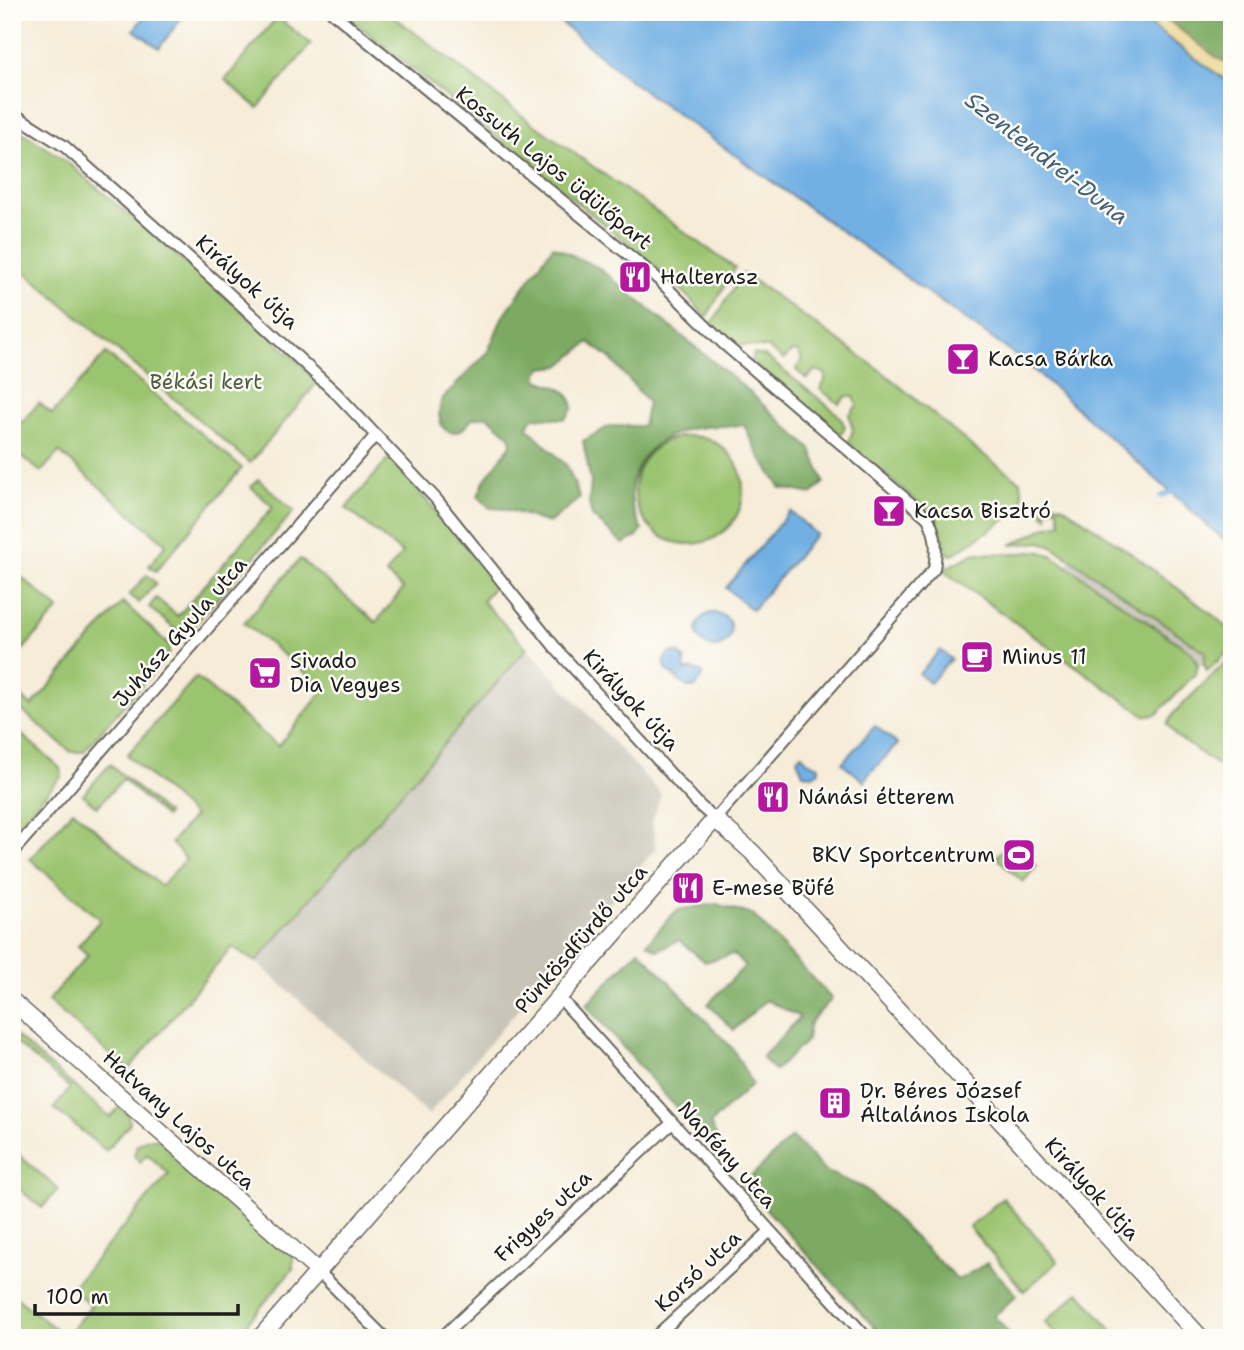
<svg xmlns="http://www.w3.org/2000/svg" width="1244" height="1350" viewBox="0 0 1244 1350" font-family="'Shantell Sans',sans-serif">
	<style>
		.industrial { fill: #c8c4b8 }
		.green { fill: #9bc470; stroke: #5c7046; stroke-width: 2 }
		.forest { fill: #7caa62; stroke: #4c633f; stroke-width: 2 }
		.sand { fill: #eeda9e; stroke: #857b5d; stroke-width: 2 }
		.water { fill: #72b0e4; stroke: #476680; stroke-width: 2 }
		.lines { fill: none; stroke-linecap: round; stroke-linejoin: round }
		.stream { stroke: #72b0e4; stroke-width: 4.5 }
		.street-casing { stroke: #68655e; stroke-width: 14 }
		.secondary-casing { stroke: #68655e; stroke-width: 19 }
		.street { stroke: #fff; stroke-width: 10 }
		.secondary { stroke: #fff; stroke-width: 16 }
		.labels { text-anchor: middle; stroke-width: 5; stroke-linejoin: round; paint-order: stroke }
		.street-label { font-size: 21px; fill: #1c1c1c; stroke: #fdfcf7 }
		.poi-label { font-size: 21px; fill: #1c1c1c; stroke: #fdfcf7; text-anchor: start }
		.park-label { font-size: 21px; fill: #4f5f3e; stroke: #fdfcf7 }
		.water-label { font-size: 23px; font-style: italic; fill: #435f76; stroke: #fdfcf7 }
	</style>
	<rect width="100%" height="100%" fill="#fdfcf7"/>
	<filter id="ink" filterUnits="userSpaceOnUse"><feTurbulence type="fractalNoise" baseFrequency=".0143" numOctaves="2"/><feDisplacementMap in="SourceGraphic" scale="14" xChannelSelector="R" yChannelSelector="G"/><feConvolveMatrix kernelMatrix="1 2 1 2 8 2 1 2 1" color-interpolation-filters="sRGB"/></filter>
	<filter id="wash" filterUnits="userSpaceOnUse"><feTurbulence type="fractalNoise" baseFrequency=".00686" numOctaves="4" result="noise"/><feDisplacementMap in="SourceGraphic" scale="28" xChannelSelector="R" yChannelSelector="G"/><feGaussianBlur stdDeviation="1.57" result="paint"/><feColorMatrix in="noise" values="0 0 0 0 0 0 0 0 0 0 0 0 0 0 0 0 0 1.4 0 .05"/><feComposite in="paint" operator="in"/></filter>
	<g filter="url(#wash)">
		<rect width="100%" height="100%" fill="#f6ecd8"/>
		<path class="industrial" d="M1085,540L1225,641L1207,665H1197L1063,571Z
			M527,648L661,794L652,822L656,848L428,1115L256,962Z"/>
		<path class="green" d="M342,12H388L528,120L735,268L706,318L686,294L642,255Z
			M277,17L311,44L258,108L225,80Z
			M12,125L67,162L226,297L300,363L317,383L250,463L12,261Z
			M743,273L884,373L974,448L1021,482L1023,497L1015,513L952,555L946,552L942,535L934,516L848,443L853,430L849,415L857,405L854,397L847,396L839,404L820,389L825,381V373L815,370L807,379L796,370L802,359L797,351L791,352L784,360L768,348L733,344L711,325Z
			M106,353L242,468L156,571L149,566L166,544L59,452L41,472L18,454L12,459V417L21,423L39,403L52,414Z
			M754,354L765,356L833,410L841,418L845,427L841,434L836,433L751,361Z
			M635 490a54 54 0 1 1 108 0a54 54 0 1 1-108 0Z
			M390,457L497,583L482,601L527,648L256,962L232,947L128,1070L48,1001L88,955L78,946L100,920L30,859L73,810L161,886L186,859L171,843L194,816L127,755L196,677L278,746L325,689L244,623L300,559L376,622L403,589L386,574L402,553L346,508Z
			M258,479L294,511L184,637L149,607L156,598L178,616L273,507L251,487Z
			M1053,503L1063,506L1135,556L1222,622L1232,633V648L1207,671L1204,664L1205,652L1052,546L1041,542L1011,545L1048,526L1061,523L1057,507L1046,511L1048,517L1042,514L1043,508Z
			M1037,551L1051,555L1192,653L1198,666L1196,673L1157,714L1149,716L1144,715L942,570L975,553L1013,554Z
			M12,569L59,609L12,662Z
			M147,575L156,583L139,603L129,595Z
			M123,602L169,645V654L83,752H71L12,702V689L32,706Z
			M1232,656V775L1176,736L1167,724L1174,713Z
			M12,726L60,768L62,776L12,831Z
			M110,764L167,814L165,817L123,779L97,807L83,795Z
			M1010,842L1037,866L1023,882L996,857Z
			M12,1033L110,1117L120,1106L128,1115L130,1123L106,1151L54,1108L70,1088L12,1040Z
			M147,1139H161L293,1256V1269L235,1338H21L12,1330V1301L16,1297L65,1337L91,1306L71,1288L169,1174L147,1154L140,1162L134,1156L137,1145Z
			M13,1150L58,1189L42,1208L12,1183Z
			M1003,1198L1058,1262L1024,1291L969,1227Z
			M1079,1292L1118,1338H1059L1045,1322Z"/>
		<path class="forest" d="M1157,12H1232V66L1217,58Z
			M553,246L599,268L744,387L811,449L824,482L812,494L781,488L759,456L744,425C724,427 702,425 683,431C650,441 627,469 632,505C633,513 639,522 642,530L637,537L623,544L592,516L589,503L591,482L583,441L610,426H643L648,402L611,359L589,342L560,366L542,368L538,373V380C555,387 571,388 573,408L565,419L534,417L527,427L567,466L580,498L549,523C530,518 509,507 490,508L478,496L485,479L511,445L510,436L487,416L472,419C452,447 432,427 442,399L488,352L502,318Z
			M716,904L753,915L832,999L810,1022L807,1040L775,1071L762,1057L800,1017L766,1000L734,1030L708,1004L745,966L733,954L705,962L679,940L657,950L647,943L677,910Z
			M639,950L733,1049L752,1084L710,1124L717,1137L708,1144L586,1005Z
			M792,1137L825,1171L864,1188L958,1280L987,1263L1017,1295L994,1316L1013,1338H884L743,1184Z"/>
		<path class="sand" d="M1133,12H1157L1217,58L1232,66V85Z"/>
		<path class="water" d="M147,12H186L159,48L134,30Z
			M548,12H1132L1232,85V547L1025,362L632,82Z
			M790,511L816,534L752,610L726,588Z
			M697 630a17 17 0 1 1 34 0a17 17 0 1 1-34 0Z
			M940,650L951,659L930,683L919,674Z
			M672,652L679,653L685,660V671L691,669L702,672L703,676L695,687L689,688C678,680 651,664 672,652Z
			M875,726L898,744L867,776L865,782L842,763Z
			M801,754L808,762L819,766V771L813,775L803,774L797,759Z"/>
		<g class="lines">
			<path class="stream" d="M1161,496L1177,490"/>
		</g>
	</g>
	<g filter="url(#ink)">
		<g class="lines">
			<defs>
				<path id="street" d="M12,113L64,146L224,289L337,394L436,499L558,651L700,806L715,819L934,569C937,549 937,536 928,518L725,345L658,279L332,12
					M12,853L376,435
					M559,997L867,1338
					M318,1271L385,1338
					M441,1338L672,1123
					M654,1338L769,1232"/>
				<path id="secondary" d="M12,1001L318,1271
					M260,1338L715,819L752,852L1201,1338"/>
			</defs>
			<use href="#street" class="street-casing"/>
			<use href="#secondary" class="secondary-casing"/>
			<use href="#street" class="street"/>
			<use href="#secondary" class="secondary"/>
		</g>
	</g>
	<defs>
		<symbol id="restaurant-square" viewBox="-11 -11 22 22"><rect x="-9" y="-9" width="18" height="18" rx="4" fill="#b5179e" stroke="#fdfcf7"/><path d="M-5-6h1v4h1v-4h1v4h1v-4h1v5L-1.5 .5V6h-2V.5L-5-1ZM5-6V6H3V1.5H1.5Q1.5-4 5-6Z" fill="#fff"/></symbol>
		<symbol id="bar-square" viewBox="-11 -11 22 22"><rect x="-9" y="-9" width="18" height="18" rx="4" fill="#b5179e" stroke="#fdfcf7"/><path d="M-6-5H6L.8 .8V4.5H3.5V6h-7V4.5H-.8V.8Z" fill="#fff"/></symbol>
		<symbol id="cafe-square" viewBox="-11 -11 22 22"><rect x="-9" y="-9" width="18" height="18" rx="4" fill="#b5179e" stroke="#fdfcf7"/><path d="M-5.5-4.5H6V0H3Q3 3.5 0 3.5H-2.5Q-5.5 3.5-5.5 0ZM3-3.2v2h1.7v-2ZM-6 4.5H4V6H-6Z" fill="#fff"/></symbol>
		<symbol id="supermarket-square" viewBox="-11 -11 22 22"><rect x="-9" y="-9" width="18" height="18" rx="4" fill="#b5179e" stroke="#fdfcf7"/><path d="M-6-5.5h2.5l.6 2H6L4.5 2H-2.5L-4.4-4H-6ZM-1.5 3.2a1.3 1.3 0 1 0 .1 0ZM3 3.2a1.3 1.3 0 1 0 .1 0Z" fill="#fff"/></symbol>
		<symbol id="stadium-square" viewBox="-11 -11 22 22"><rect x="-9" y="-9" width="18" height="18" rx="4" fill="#b5179e" stroke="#fdfcf7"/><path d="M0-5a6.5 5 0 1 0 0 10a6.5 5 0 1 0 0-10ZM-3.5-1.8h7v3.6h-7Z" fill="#fff"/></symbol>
		<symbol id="building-square" viewBox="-11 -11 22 22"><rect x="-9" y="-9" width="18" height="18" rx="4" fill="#b5179e" stroke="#fdfcf7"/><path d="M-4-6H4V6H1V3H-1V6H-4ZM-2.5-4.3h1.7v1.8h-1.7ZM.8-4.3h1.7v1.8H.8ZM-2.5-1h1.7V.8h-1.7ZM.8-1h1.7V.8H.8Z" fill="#fff"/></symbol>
	</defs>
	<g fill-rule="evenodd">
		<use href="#restaurant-square" x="616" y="258" width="38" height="38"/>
		<use href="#bar-square" x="944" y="340" width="38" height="38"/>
		<use href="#bar-square" x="870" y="492" width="38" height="38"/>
		<use href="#cafe-square" x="958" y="638" width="38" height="38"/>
		<use href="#supermarket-square" x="246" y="654" width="38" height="38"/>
		<use href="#restaurant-square" x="754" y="778" width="38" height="38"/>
		<use href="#stadium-square" x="1000" y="836" width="38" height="38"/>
		<use href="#restaurant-square" x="669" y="869" width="38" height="38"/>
		<use href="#building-square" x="816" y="1084" width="38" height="38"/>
	</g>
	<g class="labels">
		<g class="street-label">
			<text transform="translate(554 168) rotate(39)" y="7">Kossuth Lajos üdülőpart</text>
			<text transform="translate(247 282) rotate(42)" y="7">Királyok útja</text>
			<text transform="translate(180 632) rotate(-49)" y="7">Juhász Gyula utca</text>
			<text transform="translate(631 700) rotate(47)" y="7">Királyok útja</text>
			<text transform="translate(581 939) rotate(-49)" y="7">Pünkösdfürdő utca</text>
			<text transform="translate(179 1120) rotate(42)" y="7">Hatvany Lajos utca</text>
			<text transform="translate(727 1155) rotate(48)" y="7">Napfény utca</text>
			<text transform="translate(1092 1189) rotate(48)" y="7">Királyok útja</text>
			<text transform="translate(543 1216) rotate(-43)" y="7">Frigyes utca</text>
			<text transform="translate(698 1271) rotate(-43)" y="7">Korsó utca</text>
		</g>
		<g class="poi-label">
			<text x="660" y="284">Halterasz</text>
			<text x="988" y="366">Kacsa Bárka</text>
			<text x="914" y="518">Kacsa Bisztró</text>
			<text x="1002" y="664">Minus 11</text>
			<text x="290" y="668">Sivado<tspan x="290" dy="24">Dia Vegyes</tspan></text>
			<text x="798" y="804">Nánási étterem</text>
			<text x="995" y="862" text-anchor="end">BKV Sportcentrum</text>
			<text x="712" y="895">E-mese Büfé</text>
			<text x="860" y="1098">Dr. Béres József<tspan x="860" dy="24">Általános Iskola</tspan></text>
		</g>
		<g class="park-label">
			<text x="206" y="389">Békási kert</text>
		</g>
		<g class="water-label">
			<text transform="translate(1047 158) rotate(38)" y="8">Szentendrei-Duna</text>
		</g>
	</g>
	<rect width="1244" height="1350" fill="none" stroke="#fdfcf7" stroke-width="42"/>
	<path d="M35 1304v10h203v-10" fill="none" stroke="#1c1c1c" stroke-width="3.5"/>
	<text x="46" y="1304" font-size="21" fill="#1c1c1c" stroke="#fdfcf7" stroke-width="5" paint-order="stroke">100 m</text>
</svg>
